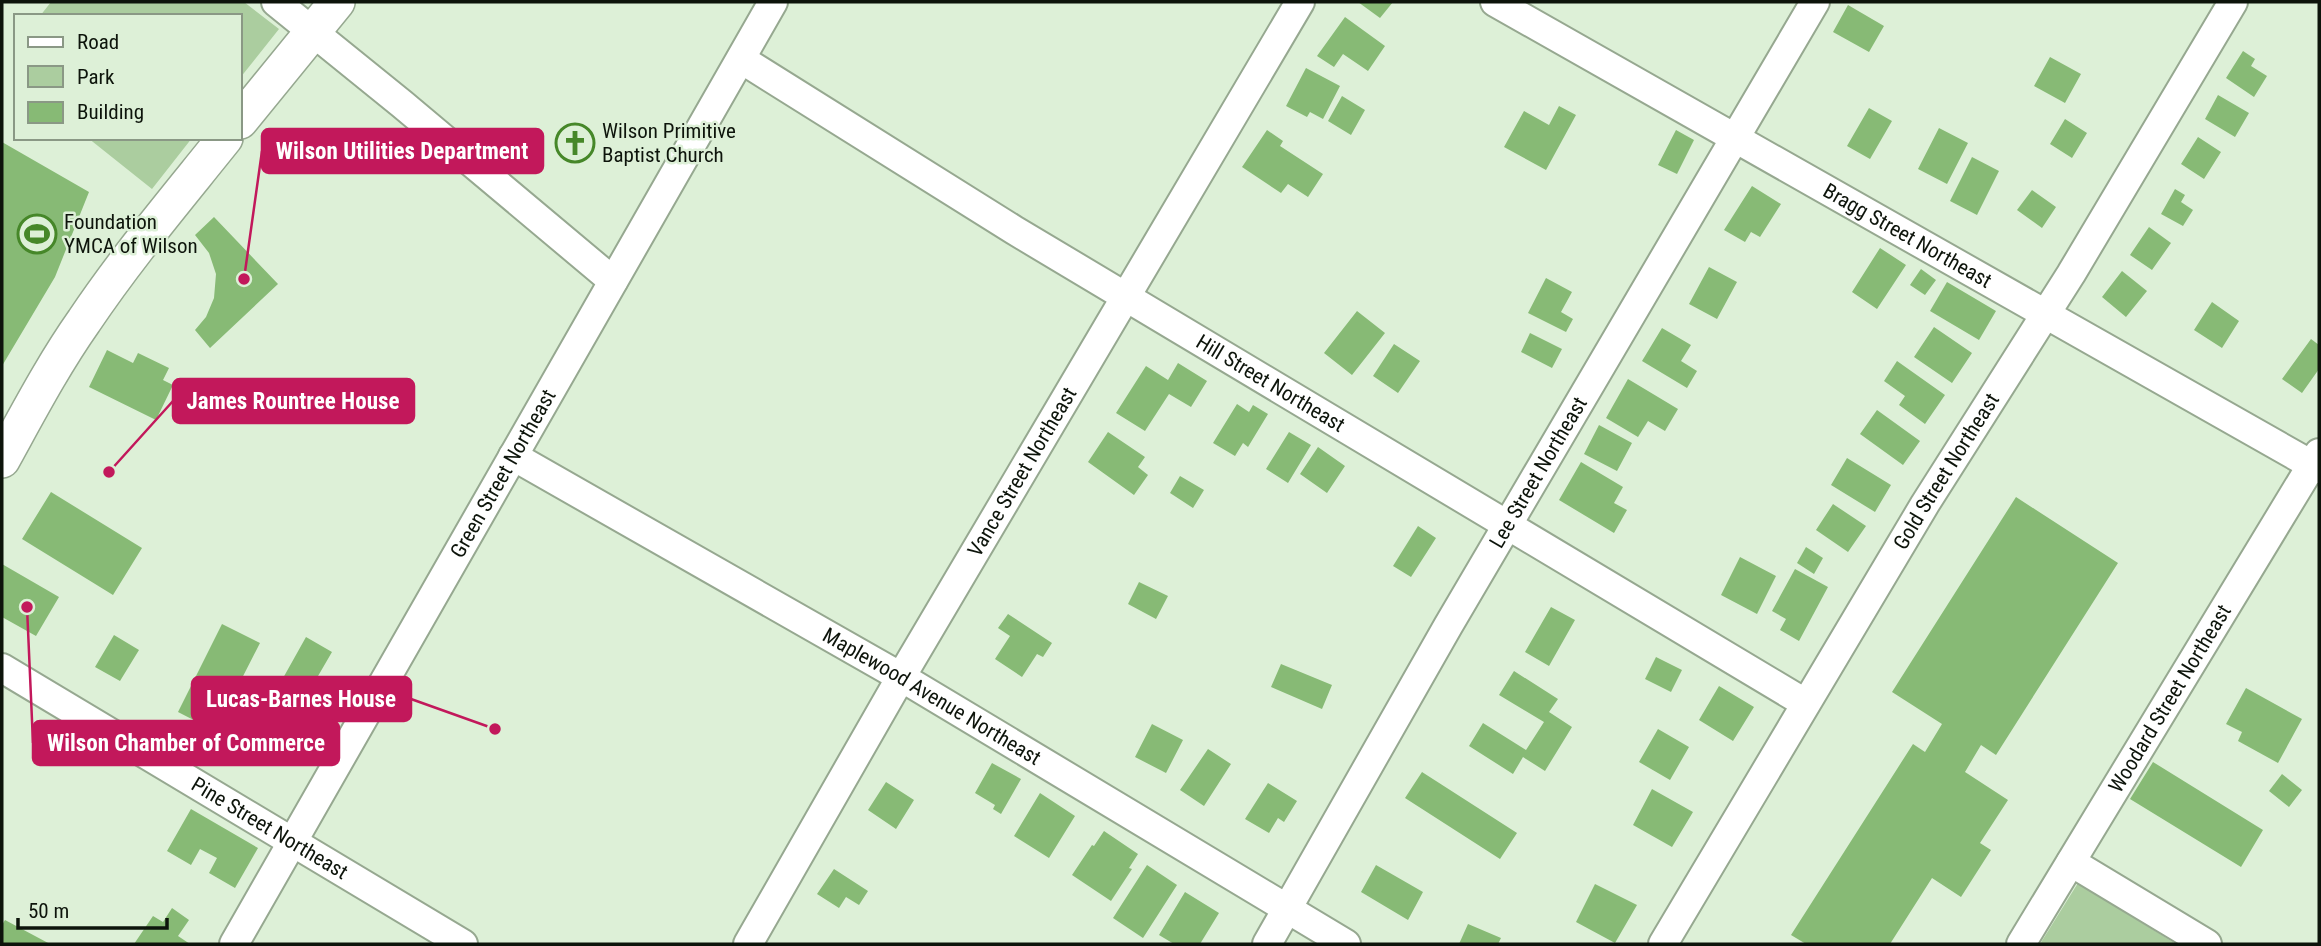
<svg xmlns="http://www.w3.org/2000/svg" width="2321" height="946" viewBox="0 0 2321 946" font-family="'Roboto Condensed',sans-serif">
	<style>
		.green { fill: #abcd9f }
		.building { fill: #87ba75 }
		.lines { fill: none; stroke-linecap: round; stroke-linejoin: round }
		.minor-casing { stroke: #96a890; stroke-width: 32 }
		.major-casing { stroke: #96a890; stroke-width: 38 }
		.minor { stroke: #fff; stroke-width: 28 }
		.major { stroke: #fff; stroke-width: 35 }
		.labels { text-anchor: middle; stroke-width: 5; stroke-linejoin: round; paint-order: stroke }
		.poi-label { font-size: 21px; fill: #0d140b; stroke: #ddf0d7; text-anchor: start }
		.street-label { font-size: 21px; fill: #0d140b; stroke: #ddf0d7 }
		.leader { fill: none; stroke: #c2185b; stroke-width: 2.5 }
		.callout-dot { fill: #c2185b; stroke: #ddf0d7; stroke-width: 2.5 }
		.callout { fill: #c2185b; stroke: #c2185b; stroke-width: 2.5 }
		.callout-label { font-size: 23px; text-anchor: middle; font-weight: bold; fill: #fff }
	</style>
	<rect width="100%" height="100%" fill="#ddf0d7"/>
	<path class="green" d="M51,2H244L279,29L240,78V16H40Z
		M88,138H192L152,189Z
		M2078,883L2176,944H2040Z"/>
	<path class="building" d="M1358,2H1393L1380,18Z
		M1848,5L1884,26L1869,52L1833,32Z
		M1345,17L1385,46L1368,71L1343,54L1334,67L1317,56Z
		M2243,51L2255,59L2251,66L2267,76L2254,97L2226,78Z
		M2050,57L2081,74L2065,103L2034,86Z
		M1306,68L1340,86L1323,119L1310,112L1307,117L1286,106Z
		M2218,95L2249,113L2235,137L2205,119Z
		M1342,96L1365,110L1351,135L1328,121Z
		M1559,106L1576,115L1546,170L1504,147L1524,111L1549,125Z
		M1869,108L1892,121L1870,159L1847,146Z
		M2065,119L2087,133L2072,158L2050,144Z
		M1939,128L1968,143L1947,184L1918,169Z
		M1267,130L1283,141L1280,146L1323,174L1308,197L1288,184L1281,193L1242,167Z
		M1676,130L1694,140L1677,174L1658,165Z
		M2198,137L2221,152L2204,179L2181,164Z
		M2,142L89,192L55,277L2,366Z
		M1972,157L1999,171L1977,215L1950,201Z
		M1752,186L1781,204L1760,237L1751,232L1745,242L1724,230Z
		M2175,189L2185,195L2181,202L2193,210L2183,226L2161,214Z
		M2032,190L2056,207L2042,228L2017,210Z
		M214,217L278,284L210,348L195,330L206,317L214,298L216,274L209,253L195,235Z
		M2149,227L2171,243L2152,270L2130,255Z
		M1880,248L1906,265L1877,309L1852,292Z
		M1709,267L1737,282L1717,319L1689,304Z
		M1921,269L1936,280L1925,295L1910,285Z
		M2122,271L2147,291L2126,317L2102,297Z
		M1546,278L1572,292L1561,312L1573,319L1566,332L1528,313Z
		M1947,282L1996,311L1979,340L1930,311Z
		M2212,302L2239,321L2222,348L2194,330Z
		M1357,311L1385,333L1352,375L1324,353Z
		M1934,327L1972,353L1952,383L1914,357Z
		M1662,328L1691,345L1681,361L1697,371L1687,388L1642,361Z
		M1530,333L1562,349L1552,368L1521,352Z
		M2311,339L2319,345V369L2302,393L2282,379Z
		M1394,344L1420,361L1398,393L1373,376Z
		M107,350L133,363L138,353L169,368L163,380L173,385L156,420L89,387Z
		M1897,361L1945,395L1925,424L1899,405L1905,396L1884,381Z
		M1178,363L1207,381L1191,407L1169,394L1145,431L1116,413L1146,366L1168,380Z
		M1628,379L1678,409L1665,431L1648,421L1638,437L1606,418Z
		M1237,404L1249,412L1253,405L1268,414L1248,447L1243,443L1235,456L1213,443Z
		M1877,410L1920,441L1903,465L1860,434Z
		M1599,425L1632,443L1617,471L1584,454Z
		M1108,432L1145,457L1138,467L1148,475L1134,495L1088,462Z
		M1289,432L1311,445L1288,483L1266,469Z
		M1318,447L1345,466L1327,493L1300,474Z
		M1847,458L1891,485L1875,512L1831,485Z
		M1581,462L1623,487L1614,503L1627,510L1614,533L1559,500Z
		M1180,476L1204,490L1193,508L1170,493Z
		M51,492L142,548L113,595L22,539Z
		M2016,497L2118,563L1996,755L1981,745L1965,772L2008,800L1980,843L1991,850L1961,897L1932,878L1890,944H1806L1791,935L1913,744L1925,752L1942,724L1892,692Z
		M1833,504L1866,526L1848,552L1816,530Z
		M1418,526L1436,538L1411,577L1393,566Z
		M1806,547L1823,558L1814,574L1797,563Z
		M1740,557L1776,576L1757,614L1721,595Z
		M2,564L59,597L36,636L2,617Z
		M1795,569L1828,587L1799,641L1780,630L1786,619L1772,611Z
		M1139,582L1168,596L1156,619L1128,604Z
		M1551,607L1575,620L1549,666L1525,652Z
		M1008,614L1052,643L1043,657L1037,654L1022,677L995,659L1010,636L998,628Z
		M222,624L260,643L215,731L178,712Z
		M114,635L139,650L120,681L95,667Z
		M306,637L332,652L293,719L311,730L302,747L259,721Z
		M1656,657L1682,670L1671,692L1645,679Z
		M1281,664L1332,685L1322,709L1271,687Z
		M1514,671L1558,699L1549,712L1572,727L1545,771L1523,757L1513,774L1469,746L1483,723L1526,750L1544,722L1499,695Z
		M1719,686L1754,707L1733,741L1699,720Z
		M2246,688L2302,719L2278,763L2238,741L2242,732L2226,724Z
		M1152,724L1183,740L1166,773L1135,757Z
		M1658,729L1689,747L1670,780L1639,762Z
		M1208,749L1231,764L1204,806L1180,790Z
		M2153,762L2263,830L2241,867L2130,799Z
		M992,763L1021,779L1001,814L993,809L995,805L975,793Z
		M1422,772L1517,833L1500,859L1405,798Z
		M2282,774L2302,790L2289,807L2269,791Z
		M886,782L914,800L896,829L868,810Z
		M1268,783L1297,801L1284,822L1278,818L1269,833L1245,819Z
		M1652,789L1693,812L1672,847L1633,825Z
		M1040,793L1075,816L1049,858L1014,836Z
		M191,809L258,848L235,888L209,873L217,858L200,849L191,865L167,851Z
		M1104,831L1138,854L1129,868L1132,869L1111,901L1072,875L1092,845L1094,846Z
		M1147,865L1177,885L1143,938L1113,918Z
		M1376,865L1423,892L1408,920L1361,892Z
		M834,869L868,891L859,905L846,897L839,908L817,894Z
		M1595,884L1637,905L1615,943L1576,922Z
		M1185,892L1219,913L1200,944H1174L1159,935Z
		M172,908L189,920L178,936L190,944H134L153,916L163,922Z
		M5,920L50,944H2V925Z
		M1468,924L1501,938L1498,944H1459Z"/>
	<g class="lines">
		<defs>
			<g id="minor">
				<path d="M276,2L402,104L613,281"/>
				<path id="s1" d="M1495,2L2319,469"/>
				<path id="s2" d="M741,59L1014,230L1805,703"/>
				<path id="s3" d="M513,456L901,677L1346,944"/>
				<path id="s4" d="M2,668L463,944"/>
				<path d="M2071,862L2207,944"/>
				<path id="s5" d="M234,944L773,2"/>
				<path id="s6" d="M748,944L901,677L1300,2"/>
				<path id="s7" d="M1267,944L1448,626L1815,2"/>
				<path id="s8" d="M1663,944L1925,504L2071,274L2233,2"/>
				<path id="s9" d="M2021,944L2319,453"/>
			</g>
			<path id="major" d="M240,121L337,2
				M2,460C28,413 53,365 84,321C127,257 177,198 225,138"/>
		</defs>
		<use href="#minor" class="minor-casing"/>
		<use href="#major" class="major-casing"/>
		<use href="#minor" class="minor"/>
		<use href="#major" class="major"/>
	</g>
	<defs>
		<symbol id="church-ring" viewBox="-11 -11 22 22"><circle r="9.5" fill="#ddf0d7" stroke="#468729" stroke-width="1.5"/><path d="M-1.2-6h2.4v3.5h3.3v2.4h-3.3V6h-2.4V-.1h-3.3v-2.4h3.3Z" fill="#468729"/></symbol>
		<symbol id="stadium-ring" viewBox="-11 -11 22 22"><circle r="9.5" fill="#ddf0d7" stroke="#468729" stroke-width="1.5"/><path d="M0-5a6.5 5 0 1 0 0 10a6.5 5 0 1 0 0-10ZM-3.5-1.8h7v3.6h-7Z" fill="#468729"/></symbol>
	</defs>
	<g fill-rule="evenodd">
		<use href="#church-ring" x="553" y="121" width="44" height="44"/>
		<use href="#stadium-ring" x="15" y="212" width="44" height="44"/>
	</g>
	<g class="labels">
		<g class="poi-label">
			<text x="602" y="138">Wilson Primitive<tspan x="602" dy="24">Baptist Church</tspan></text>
			<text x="64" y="229">Foundation<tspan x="64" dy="24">YMCA of Wilson</tspan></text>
		</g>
		<g class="street-label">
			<text dy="7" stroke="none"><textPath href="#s1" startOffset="474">Bragg Street Northeast</textPath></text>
			<text dy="7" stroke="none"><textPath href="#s2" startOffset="621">Hill Street Northeast</textPath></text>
			<text dy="7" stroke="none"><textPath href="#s8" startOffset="551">Gold Street Northeast</textPath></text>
			<text dy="7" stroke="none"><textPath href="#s6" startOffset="546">Vance Street Northeast</textPath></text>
			<text dy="7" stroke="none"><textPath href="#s7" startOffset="544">Lee Street Northeast</textPath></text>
			<text dy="7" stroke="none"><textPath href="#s5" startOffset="542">Green Street Northeast</textPath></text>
			<text dy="7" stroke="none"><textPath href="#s3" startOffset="483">Maplewood Avenue Northeast</textPath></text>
			<text dy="7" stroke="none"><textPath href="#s9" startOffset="287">Woodard Street Northeast</textPath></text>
			<text dy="7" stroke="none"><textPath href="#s4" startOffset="312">Pine Street Northeast</textPath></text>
		</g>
	</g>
	<path class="leader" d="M244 279L262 151M109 472L173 401M495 729L411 699M27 607L33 743"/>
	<g class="callout-dot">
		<circle cx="244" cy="279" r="7"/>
		<circle cx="109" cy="472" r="7"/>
		<circle cx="495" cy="729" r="7"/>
		<circle cx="27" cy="607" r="7"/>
	</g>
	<g class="callout">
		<rect x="262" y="129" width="281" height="44" rx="7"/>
		<rect x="173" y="379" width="241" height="44" rx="7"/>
		<rect x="192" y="677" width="219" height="44" rx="7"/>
		<rect x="33" y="721" width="306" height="44" rx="7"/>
	</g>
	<g class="callout-label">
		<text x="402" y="159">Wilson Utilities Department</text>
		<text x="293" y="409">James Rountree House</text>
		<text x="301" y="707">Lucas-Barnes House</text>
		<text x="186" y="751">Wilson Chamber of Commerce</text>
	</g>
	<rect width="2321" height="946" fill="none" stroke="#0d140b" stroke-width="7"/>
	<rect x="14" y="14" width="228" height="126" fill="#ddf0d7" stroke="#8a9885" stroke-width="2"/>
	<rect x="28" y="37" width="35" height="10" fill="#ffffff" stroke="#8a9885" stroke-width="2"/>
	<text x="77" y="49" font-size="21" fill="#0d140b">Road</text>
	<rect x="28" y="66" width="35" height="21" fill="#abcd9f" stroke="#8a9885" stroke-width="2"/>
	<text x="77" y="84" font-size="21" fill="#0d140b">Park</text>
	<rect x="28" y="102" width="35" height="21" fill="#87ba75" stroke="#8a9885" stroke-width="2"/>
	<text x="77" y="119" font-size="21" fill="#0d140b">Building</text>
	<path d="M18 918v10h149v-10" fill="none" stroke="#0d140b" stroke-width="3.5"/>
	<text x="28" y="918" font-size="21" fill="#0d140b" stroke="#ddf0d7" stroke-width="5" paint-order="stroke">50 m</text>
</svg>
